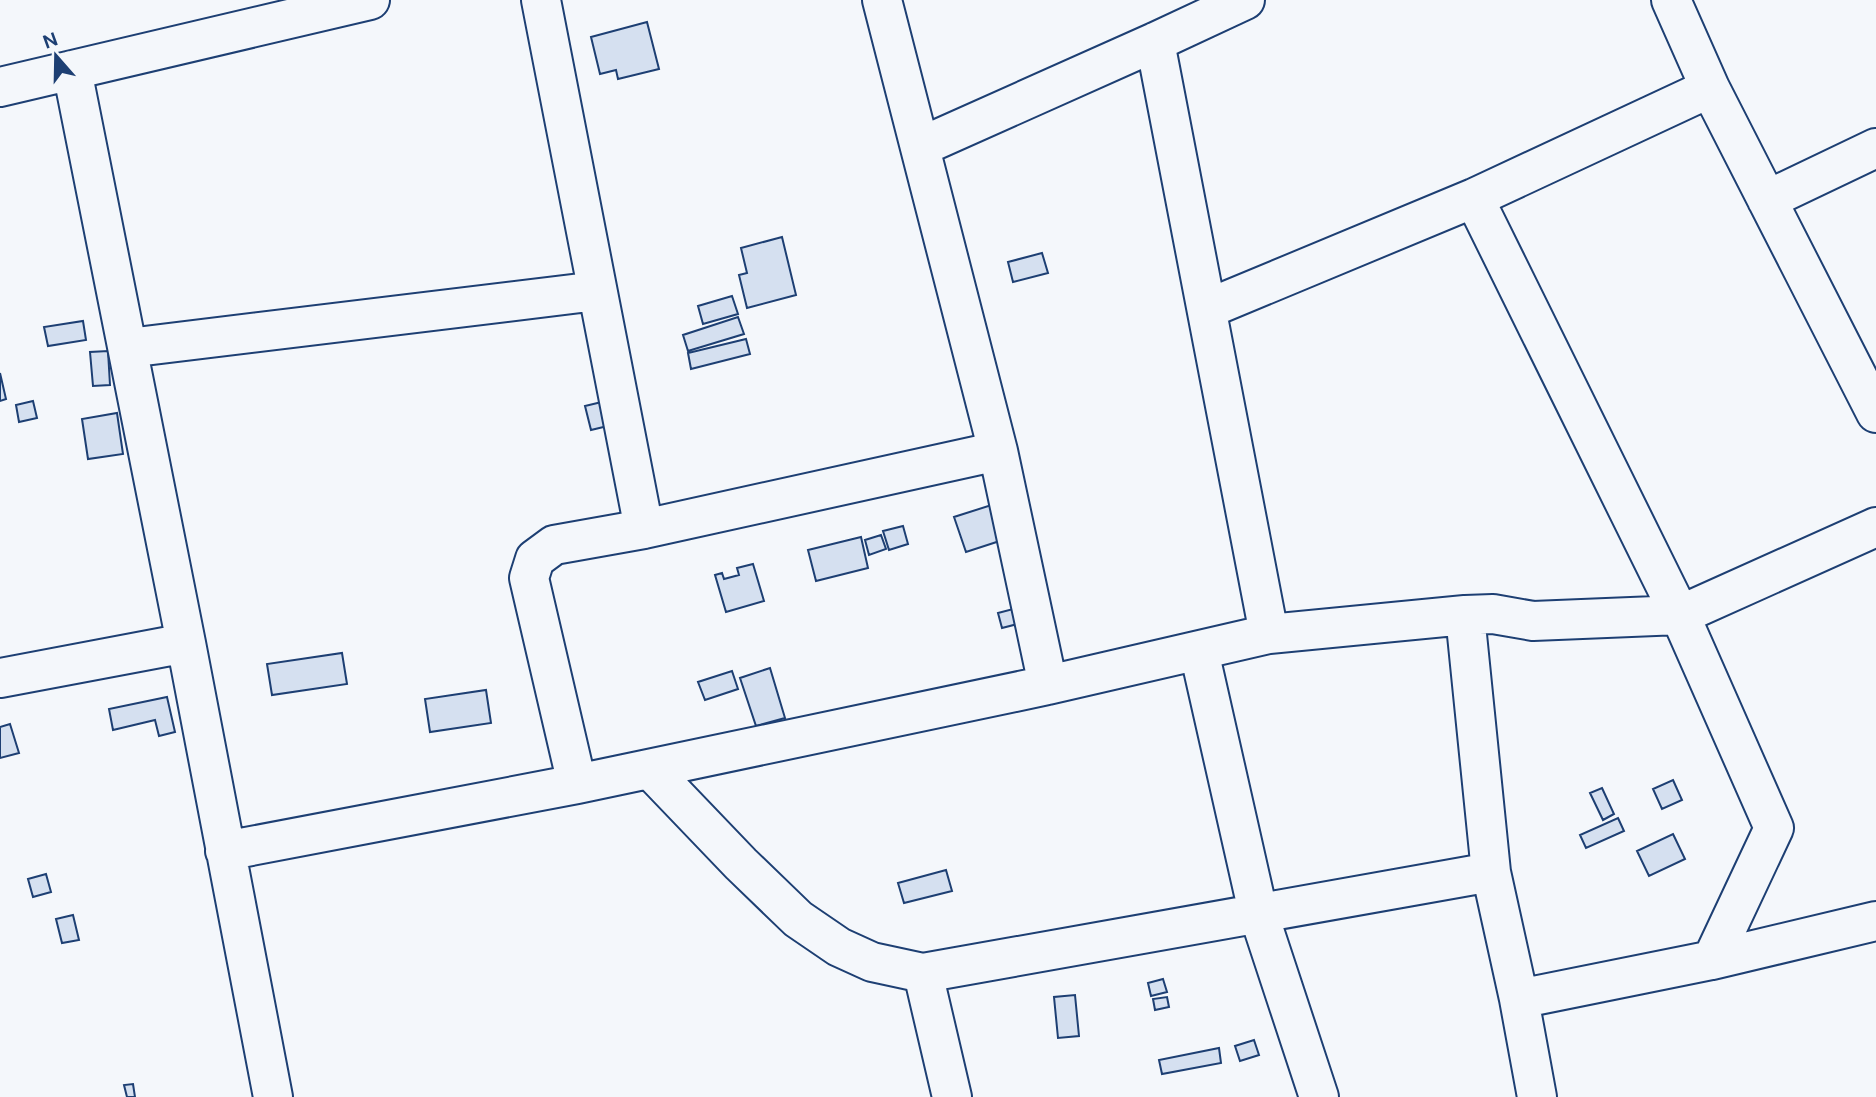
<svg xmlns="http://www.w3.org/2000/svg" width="1876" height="1097" viewBox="0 0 1876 1097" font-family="'DM Sans',sans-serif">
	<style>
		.building { fill: #d5e0f0; stroke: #1d3f73; stroke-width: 2 }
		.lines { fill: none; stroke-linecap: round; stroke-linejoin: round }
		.minor-casing { stroke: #1d3f73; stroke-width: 42 }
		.minor { stroke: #f4f7fb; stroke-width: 38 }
	</style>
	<rect width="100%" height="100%" fill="#f4f7fb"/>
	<path class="building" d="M647,22L659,69L618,79L616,70L600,74L591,37Z
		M782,237L796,295L747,308L739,275L747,273L741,248Z
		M1042,253L1048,273L1013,282L1008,262Z
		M732,296L738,314L703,324L698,306Z
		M738,317L744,334L688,351L683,335Z
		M83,321L86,340L48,346L44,327Z
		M746,339L750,354L691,369L688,353Z
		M108,351L110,385L93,386L90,352Z
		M0,373L6,399L0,401Z
		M610,400L616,424L591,430L585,406Z
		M33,401L37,418L19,422L16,405Z
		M117,413L123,454L88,459L82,419Z
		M1004,501L1015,536L966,552L954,517Z
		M903,526L908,544L889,550L883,531Z
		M881,535L886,549L869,555L865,540Z
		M861,537L868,568L816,581L808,550Z
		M753,564L764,601L726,612L715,575L722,573L724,579L739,575L737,568Z
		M1028,605L1033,620L1002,628L998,613Z
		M342,653L347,684L272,695L267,664Z
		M770,668L785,718L756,726L740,678Z
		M732,671L738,689L705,700L698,682Z
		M486,690L491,723L430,732L425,699Z
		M167,697L175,732L159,736L155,720L113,730L109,709Z
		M10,724L19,753L0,758V727Z
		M1673,780L1682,800L1662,809L1653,789Z
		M1602,788L1614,814L1603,820L1590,793Z
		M1618,818L1624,831L1586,848L1580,835Z
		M1673,834L1685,859L1649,876L1637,851Z
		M946,870L952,891L904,903L898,883Z
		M46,874L51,892L33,897L28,879Z
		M73,915L79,940L62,943L56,919Z
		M1163,979L1167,992L1151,996L1148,983Z
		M1075,995L1079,1036L1058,1038L1054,997Z
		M1167,997L1169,1007L1155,1010L1153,999Z
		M1254,1040L1259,1055L1240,1061L1235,1046Z
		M1219,1048L1221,1063L1162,1074L1159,1060Z
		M133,1084L135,1097H127L124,1085Z"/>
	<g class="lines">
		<defs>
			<path id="minor" d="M541,0L644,529
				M882,0L998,451L1048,685
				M1671,0L1710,88L1876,413
				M1155,42L1269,634
				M72,70L186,643L273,1097
				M0,87L370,0
				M920,147L1155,42L1245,0
				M1474,198L1680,615L1774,828L1712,960L1519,999
				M1767,200L1876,148
				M1207,309L1474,198L1710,88
				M128,348L597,291
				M1465,615L1493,614L1533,621L1680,615L1876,527
				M1199,651L1258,912L1319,1097
				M0,678L186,643
				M650,769L741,864L798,919L839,947L872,962L923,973
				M577,784L529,578L535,559L554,545L644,529L998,451
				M225,851L577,784L1048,685L1269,634L1465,615L1491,872L1519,999L1537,1097
				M1712,960L1876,921
				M952,1097L923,973L1491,872"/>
		</defs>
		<use href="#minor" class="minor-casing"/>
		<use href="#minor" class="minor"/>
	</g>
	<g transform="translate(56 56) rotate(340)" stroke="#f4f7fb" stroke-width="5" paint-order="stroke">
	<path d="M0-5L12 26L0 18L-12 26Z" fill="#1d3f73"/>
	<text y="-10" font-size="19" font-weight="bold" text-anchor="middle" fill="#1d3f73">N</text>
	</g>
</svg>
